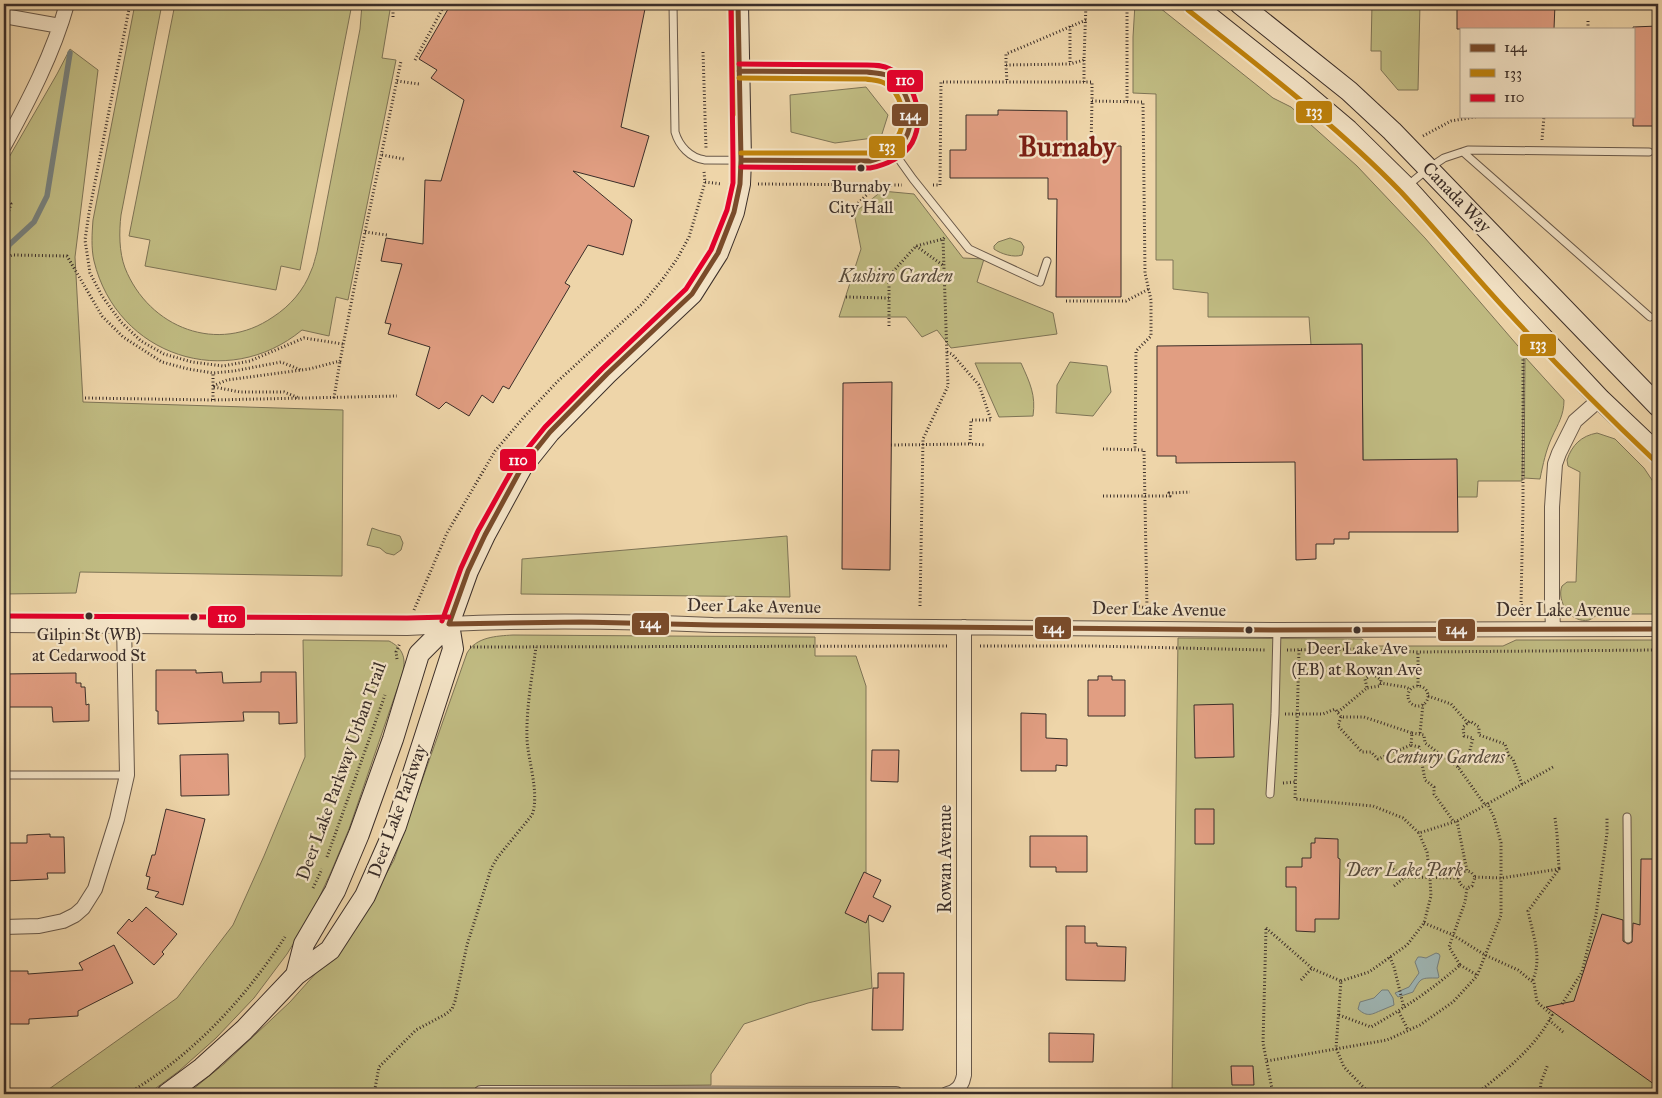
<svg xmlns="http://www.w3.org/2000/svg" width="1662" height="1098" viewBox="0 0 1662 1098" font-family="'IM FELL Great Primer',serif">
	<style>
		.green { fill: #c0bb82; stroke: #7e7456 }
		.water { fill: #9fb6b4; stroke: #77807c }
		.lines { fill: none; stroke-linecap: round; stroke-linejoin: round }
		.stream { stroke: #77807c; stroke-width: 5.5 }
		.building { fill: #e19e82; stroke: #3b2e29 }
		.service-casing { stroke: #685849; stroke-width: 9 }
		.minor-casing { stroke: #685849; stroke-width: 16 }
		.tertiary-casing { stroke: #685849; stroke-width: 20 }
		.secondary-casing { stroke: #3b2e29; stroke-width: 22 }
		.path { stroke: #3b2e29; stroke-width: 3; stroke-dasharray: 1 2.5; stroke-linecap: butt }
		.service { stroke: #f4e4c7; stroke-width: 7 }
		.minor { stroke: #f4e4c7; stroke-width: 14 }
		.tertiary { stroke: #f4e4c7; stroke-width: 18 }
		.secondary { stroke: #f4e4c7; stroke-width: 20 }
		.path-bridge { stroke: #3b2e29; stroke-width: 3; stroke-dasharray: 1 2.5; stroke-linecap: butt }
		.bus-1-casing { stroke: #f4e4c7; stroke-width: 9 }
		.bus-2-casing { stroke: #f4e4c7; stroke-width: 9 }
		.bus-3-casing { stroke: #f4e4c7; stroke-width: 9 }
		.bus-1 { stroke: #7a4b2a; stroke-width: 5 }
		.bus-2 { stroke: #bf820c; stroke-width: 5 }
		.bus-3 { stroke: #e4002b; stroke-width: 5 }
		.bus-dot { fill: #3b2e29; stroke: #f4e4c7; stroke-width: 2 }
		.labels { text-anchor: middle; stroke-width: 4.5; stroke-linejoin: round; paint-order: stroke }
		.bus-label { font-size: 17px; fill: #3b2e29; stroke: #f4e4c7 }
		.street-label { font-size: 18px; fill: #3b2e29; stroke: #f4e4c7 }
		.park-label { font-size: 18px; font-style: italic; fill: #564a3b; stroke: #f4e4c7 }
		.town-label { font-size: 28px; font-weight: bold; fill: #7a1f14; stroke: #f4e4c7 }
		.line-badge { stroke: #f4e4c7; stroke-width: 2 }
		.badge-label { font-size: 14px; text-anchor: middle; font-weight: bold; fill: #fff }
	</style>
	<rect width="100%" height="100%" fill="#eed5a9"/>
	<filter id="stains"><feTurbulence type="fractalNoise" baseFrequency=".004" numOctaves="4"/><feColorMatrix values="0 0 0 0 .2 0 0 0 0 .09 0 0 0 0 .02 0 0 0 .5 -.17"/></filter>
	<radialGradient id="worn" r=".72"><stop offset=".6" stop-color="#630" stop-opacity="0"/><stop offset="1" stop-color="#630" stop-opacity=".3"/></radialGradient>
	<path class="green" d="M135,4H162L121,215C119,232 119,252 125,268C149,328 218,355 273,317C290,306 304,290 311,271C314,265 315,258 317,252L360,29L362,4H391L382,58L396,60L348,300L336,297L329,336L302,330C227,392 117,356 94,261C91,248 92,233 93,220Z
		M175,4H352L300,270L281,266L276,290L145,266L150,240L129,236Z
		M1135,4H1155L1273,98L1291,107L1357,166L1425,238L1524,353L1522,481H1478L1477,497H1457L1363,460L1362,345H1311L1309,317H1208V293L1173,289V260H1156V94L1133,93V37Z
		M1372,4H1420L1418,90H1398L1381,70V51H1371Z
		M70,49L98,70L75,257L83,402L343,410L342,576L80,572L76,593L4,594V166L57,74Z
		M866,87L888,115L881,137L835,143L791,132L790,95Z
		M882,191L914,194L963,258L984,259L977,282L1053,313L1057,334L951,348L937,330L922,337L906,317H839L861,249L854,213Z
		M1010,238L1021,242L1024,247L1022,255C1014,258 1001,254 994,249V246L998,242Z
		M1525,357L1564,400C1564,415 1558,424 1552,437C1546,450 1543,464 1540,479L1524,478Z
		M1070,362L1107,366L1111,392L1093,416L1056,413L1057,385Z
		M975,363H1021C1030,383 1036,395 1033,416L999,417Z
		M1597,433L1615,439L1644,468L1658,489V614H1599C1596,615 1592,619 1589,620C1571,624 1556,601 1562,586L1567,582H1576L1580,472L1568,466L1567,460C1572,445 1581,436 1597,433Z
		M372,528C382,532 390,533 400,536L403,543L401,550L394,555L386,553L380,548L367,545Z
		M787,536L790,597L521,594L522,559Z
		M513,635L815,637V656H856L866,686V871L872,988L808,1003L744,1024L711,1074V1085L481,1087V1094H187L224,1064L290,1002L325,963L373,897L394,860L467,653C476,637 496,636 513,635Z
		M1178,638L1362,639L1369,645L1373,646H1503L1516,640H1658V1094H1172Z
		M303,640L389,641C403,648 406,658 403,672L349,829L331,872L311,915L287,954L254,998L216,1038L179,1071L148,1094H42L177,998L233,925L264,856L305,757Z"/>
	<path class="water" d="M1436,953L1439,954L1440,956L1437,968L1439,977L1438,978C1421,978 1421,977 1413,992L1398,997L1395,993L1409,987L1419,973L1415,962L1418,957H1421L1426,958Z
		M1382,990H1388L1393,998L1394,1005C1390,1007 1386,1008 1382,1010C1372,1014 1368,1018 1358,1009L1360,1002L1374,998Z"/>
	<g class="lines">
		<path class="stream" d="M4,263L9,245L34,222L47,196L70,53"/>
	</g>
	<path class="building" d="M451,4H646L621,127L649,136L634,187L573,171L632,220L623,255L588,245L565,283L570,286L509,389L503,386L493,403L482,395L469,416L446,402L439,409L416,395L430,347L388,334L391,324L385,323L402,264L381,261L386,238L423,244L425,180L441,181L464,100L431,78L437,70L419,59Z
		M1457,4H1555L1554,29H1457Z
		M1658,26V126H1633V27Z
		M998,110L1067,111V146H1121V297H1056L1057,199H1048V178H950V150H966V115H998Z
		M1362,344L1363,460L1457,459L1458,532H1349V539H1334V544H1316V559L1296,560L1295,462L1176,463V456H1157V346Z
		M892,382L890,570L842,569L843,383Z
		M156,670H196V673L222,672L223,683L261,682V672H296L297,723L279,724V712H243L244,721L158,724V711H156Z
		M76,673V683H81V687H85L86,705L89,704V721L53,722L52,707H4V674Z
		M1098,676H1112V680H1125V716H1088V680H1098Z
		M1233,704L1234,757L1195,758L1194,705Z
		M1021,713L1046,714V738L1067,739V766L1056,765V771H1021Z
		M872,750H899L898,782L871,781Z
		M228,754L229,795L181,796L180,755Z
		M166,809L205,819L183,905L155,897L159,892L147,889L150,877L146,876L152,855H155Z
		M1195,809H1214V844H1195Z
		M50,834V837H64L65,873H47L48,879L4,881V843H27V835Z
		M1030,836H1087V872H1056V867H1030Z
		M1315,838L1338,839V858L1340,859L1339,919H1315V932L1296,931V887H1286V867H1302V858H1311V843H1315Z
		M1641,859H1658V1087L1546,1007L1574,1001L1602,914L1623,920V941L1628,944L1632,942L1633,923L1640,925Z
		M864,872L881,880L873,897L891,906L883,922L869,915L866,923L845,913Z
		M146,907L177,934L162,952L164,954L154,965L117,933L129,919L132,922Z
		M1066,926H1085V943H1097V946L1126,947L1125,981L1066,980Z
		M114,945L133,983L78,1011V1016L29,1019V1024H4V971H28V974L83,970L79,963Z
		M878,973H904L903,1030H872L873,988H878Z
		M1049,1033L1094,1034L1093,1062H1049Z
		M1231,1066H1253L1254,1085H1232Z"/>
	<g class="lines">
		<defs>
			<path id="service" d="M673,4L675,132C679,146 690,158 705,160L870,161C883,158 898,151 905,139C916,119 909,84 886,75C881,73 874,73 867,72L742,71
				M893,151L913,179L969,249L1040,282L1047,261
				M1463,152L1650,317
				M1407,186L1429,168L1444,158L1468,150L1649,152
				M4,775H127
				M1270,794L1275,714L1277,630
				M1627,817L1628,939"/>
			<path id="minor" d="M4,16L60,26
				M4,146C29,100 53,54 67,4
				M449,624C537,620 625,621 713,625L1277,630L1658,629
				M1553,629L1552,602V507L1555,464L1559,453L1575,421L1600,399
				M4,927L39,926L63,921L75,915L83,908L95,889L117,819L127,775L124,624
				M481,1093L896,1094
				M947,1094C957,1092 962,1086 964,1075V627"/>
			<path id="tertiary" d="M4,623L407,626L449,624"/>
			<path id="secondary" d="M1193,4L1296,86L1348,130L1406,187L1513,306L1600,399L1658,454
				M1240,4L1349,91L1392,131L1658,406
				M296,975L304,944L335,891L359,834L393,739L419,654L449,624L468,571L485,535L522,467L550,432L607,374L692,294L718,253L734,212L740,184L741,160L738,4
				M167,1094L202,1068L244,1030L296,975L330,950L365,896L396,826L453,649L449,624"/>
		</defs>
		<use href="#service" class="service-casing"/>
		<use href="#minor" class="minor-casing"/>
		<use href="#tertiary" class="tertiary-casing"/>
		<use href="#secondary" class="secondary-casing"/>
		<path class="path" d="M130,4L89,213L85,240L90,273L102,296L121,322L141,341L164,354L192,362L223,366L250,361L304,338L343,344
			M393,17V4
			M1086,20L1006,54V65L1070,64L1084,60L1086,4
			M1588,21V29
			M1070,26V64
			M703,52L706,148
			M415,60L445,4
			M1006,65L1007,82
			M397,81L419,84
			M1084,82V60
			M1127,101V4
			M1423,136L1451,121L1481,116
			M1542,140L1544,116
			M1091,146L1092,101
			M382,155L404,159
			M705,182L722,184
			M758,184L902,185
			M933,185H940L941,82H1092V101L1143,102L1145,273L1151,300V336L1136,351L1135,449
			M4,195L11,204L4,225
			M853,208L877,185
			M365,232L387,235
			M916,246L944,266
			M4,258L12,255L67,256L102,316L123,337L162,362L188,369L213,373L234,371L281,362L301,370
			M846,297L889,298V326
			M889,298V276L916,246L943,239L945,237
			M1066,301H1126L1149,289
			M1523,349V507L1521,604L1527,614
			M947,352L952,354L979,385L991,420H971L970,444L986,445
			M213,386L227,380L309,369L340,361L365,232L401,61
			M214,387L240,392H284L299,398
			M85,398L213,400L397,396
			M334,398L340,361
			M213,400V373
			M1103,449L1144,450L1147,608L1135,606
			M1103,496H1170L1169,493L1190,492
			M920,606L923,439L948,386L943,239
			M414,610L447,533L495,451L524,417L558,381L642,304L662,280L677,259L689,237L697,210L705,182L704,172
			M980,646H1093L1266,650
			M470,647L948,646
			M1287,650L1357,649L1418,652L1658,650
			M1299,650L1295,799L1373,806L1403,818L1419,833L1457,821L1553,767
			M397,659L396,652L400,643
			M1380,683L1405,687L1410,689
			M1418,686V652
			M1408 696a10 10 0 1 1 20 0a10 10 0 1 1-20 0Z
			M1428,696L1451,704L1468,723
			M1338,712L1367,688L1365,679L1373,674L1381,680L1380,686L1367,688
			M1285,714H1323L1335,709L1341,717H1364L1412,733L1411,745L1419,747L1425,780L1434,787V794L1454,822
			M1341,717L1338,726L1362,752H1371L1378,759L1411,745
			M1412,733L1424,735L1425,743L1458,767L1485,805
			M1420,733L1423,704
			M1458,767L1469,754L1473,738L1464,736L1463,727L1470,721L1479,727V735L1505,744L1509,756L1513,759L1522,784
			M1283,783L1295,782
			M1555,818L1557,834L1559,869
			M327,857L385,695
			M1393,869L1405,877L1458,878L1462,872L1467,871
			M1475,877L1502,878L1559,869L1528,911C1533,936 1543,958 1532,982
			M1458,878C1460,883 1461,887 1467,888
			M1394,886L1405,877
			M313,888L322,869
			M1424,923L1453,935L1485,955L1518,970L1534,983L1537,1002L1552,1015C1537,1046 1503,1073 1476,1094
			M1266,928L1313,969L1341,981L1336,1048L1344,1067L1370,1094
			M1266,929L1263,1043L1273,1094
			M1390,957L1394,967L1404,1008
			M1460,965L1477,975
			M1301,980L1312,968
			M1341,981L1369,972L1407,945L1424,923L1431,896L1430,878L1427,852L1419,833
			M1562,1004L1582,972L1596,915L1607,833V817
			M1399,1012L1408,1030
			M1339,1015L1371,1027C1403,1009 1433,989 1460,965L1449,947L1465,902L1467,888L1472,886L1475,877L1471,872L1467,871L1457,821
			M1549,1020L1563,1032
			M1267,1061L1387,1040L1420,1025L1453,1002L1477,976L1501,915V843L1494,817L1487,803
			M374,1091L466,1093
			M127,1094C192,1056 244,1000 285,937
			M374,1094L379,1067L416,1030L446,1014L452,1009L455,1001L467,945L491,869L497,858L532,815C540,794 528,761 527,739C526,709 532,677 536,647
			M1540,1094L1541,1082L1548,1064"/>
		<use href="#service" class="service"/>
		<use href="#minor" class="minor"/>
		<use href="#tertiary" class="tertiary"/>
		<use href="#secondary" class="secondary"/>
		<path class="path-bridge" d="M891,445L970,444"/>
		<defs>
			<path id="bus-1" d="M739,71L867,72C873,73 880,73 886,75C909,85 918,122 903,142C895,153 882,158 870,161L741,160
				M449,624L581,622L713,625L1277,630L1658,629
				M449,624L468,571L485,535L522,467L550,432L607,374L692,294L718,253L734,212L740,184L741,160L738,4"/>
			<path id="bus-2" d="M731,4L733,115
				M1188,10C1261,68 1336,125 1401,192C1437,231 1471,272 1507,311C1554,362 1602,411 1653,459
				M739,78L866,79C871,80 877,80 882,82C902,89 909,123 896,139C889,147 879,151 869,153H741"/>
			<path id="bus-3" d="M739,64L867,65C875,65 883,65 890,69C916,81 925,118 912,143C904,157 886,165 870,168L741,167
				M4,616L407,618L449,617
				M442,621L461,568L478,531L516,463L545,427L602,369L686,289L711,250L727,210L733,183V160L731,4"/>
		</defs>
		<use href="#bus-1" class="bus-1-casing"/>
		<use href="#bus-2" class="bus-2-casing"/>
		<use href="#bus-3" class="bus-3-casing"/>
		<use href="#bus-1" class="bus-1"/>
		<use href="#bus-2" class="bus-2"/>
		<use href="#bus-3" class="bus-3"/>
	</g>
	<g class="bus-dot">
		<circle cx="861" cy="168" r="4.5"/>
		<circle cx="89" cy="616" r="4.5"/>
		<circle cx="194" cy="617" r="4.5"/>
		<circle cx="1249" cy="630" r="4.5"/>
		<circle cx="1357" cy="630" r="4.5"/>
	</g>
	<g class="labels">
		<g class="bus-label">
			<text x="861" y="192">Burnaby<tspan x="861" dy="21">City Hall</tspan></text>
			<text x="89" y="640">Gilpin St (WB)<tspan x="89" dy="21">at Cedarwood St</tspan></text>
			<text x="1357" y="654">Deer Lake Ave<tspan x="1357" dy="21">(EB) at Rowan Ave</tspan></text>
		</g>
		<g class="street-label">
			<text transform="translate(1457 197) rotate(46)" y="6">Canada Way</text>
			<text transform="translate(754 606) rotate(1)" y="6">Deer Lake Avenue</text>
			<text transform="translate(1159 609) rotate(1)" y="6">Deer Lake Avenue</text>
			<text x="1563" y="616">Deer Lake Avenue</text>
			<text transform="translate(341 771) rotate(-70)" y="6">Deer Lake Parkway Urban Trail</text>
			<text transform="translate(397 811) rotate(-70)" y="6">Deer Lake Parkway</text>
			<text transform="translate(945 859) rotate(-90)" y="6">Rowan Avenue</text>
		</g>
		<g class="park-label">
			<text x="896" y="282">Kushiro Garden</text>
			<text x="1445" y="763">Century Gardens</text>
			<text x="1404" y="876">Deer Lake Park</text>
		</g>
		<g class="town-label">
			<text x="1067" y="156">Burnaby</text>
		</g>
	</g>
	<g class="line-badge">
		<rect x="886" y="69" width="38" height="24" rx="5" fill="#e4002b"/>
		<rect x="1295" y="100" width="38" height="24" rx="5" fill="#bf820c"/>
		<rect x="891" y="103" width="38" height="24" rx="5" fill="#7a4b2a"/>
		<rect x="868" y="135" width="38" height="24" rx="5" fill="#bf820c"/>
		<rect x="1519" y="333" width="38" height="24" rx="5" fill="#bf820c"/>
		<rect x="499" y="448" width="38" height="24" rx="5" fill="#e4002b"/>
		<rect x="207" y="605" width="39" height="24" rx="5" fill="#e4002b"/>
		<rect x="631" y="612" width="39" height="24" rx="5" fill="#7a4b2a"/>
		<rect x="1034" y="616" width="38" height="24" rx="5" fill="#7a4b2a"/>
		<rect x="1437" y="618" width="39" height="24" rx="5" fill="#7a4b2a"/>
	</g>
	<g class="badge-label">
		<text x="905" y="85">110</text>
		<text x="1314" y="116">133</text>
		<text x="910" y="120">144</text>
		<text x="887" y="151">133</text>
		<text x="1538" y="349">133</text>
		<text x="518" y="465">110</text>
		<text x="227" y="622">110</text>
		<text x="650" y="628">144</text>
		<text x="1053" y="633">144</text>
		<text x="1456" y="634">144</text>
	</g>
	<rect width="1662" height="1098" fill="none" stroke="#eed5a9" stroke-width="20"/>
	<rect x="5" y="5" width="1652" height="1088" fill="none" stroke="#3b2e29" stroke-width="2.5"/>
	<rect x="10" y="10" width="1642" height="1078" fill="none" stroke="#3b2e29"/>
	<rect x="1460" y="28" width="175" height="90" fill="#f4e4c7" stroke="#aa9b88"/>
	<rect x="1470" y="44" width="25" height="8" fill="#7a4b2a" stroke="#aa9b88"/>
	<text x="1504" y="52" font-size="15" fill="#3b2e29">144</text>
	<rect x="1470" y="69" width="25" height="8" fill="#bf820c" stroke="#aa9b88"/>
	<text x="1504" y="78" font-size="15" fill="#3b2e29">133</text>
	<rect x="1470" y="94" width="25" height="8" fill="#e4002b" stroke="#aa9b88"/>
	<text x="1504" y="102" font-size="15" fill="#3b2e29">110</text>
	<rect width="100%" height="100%" filter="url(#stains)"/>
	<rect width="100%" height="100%" fill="url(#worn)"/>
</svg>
